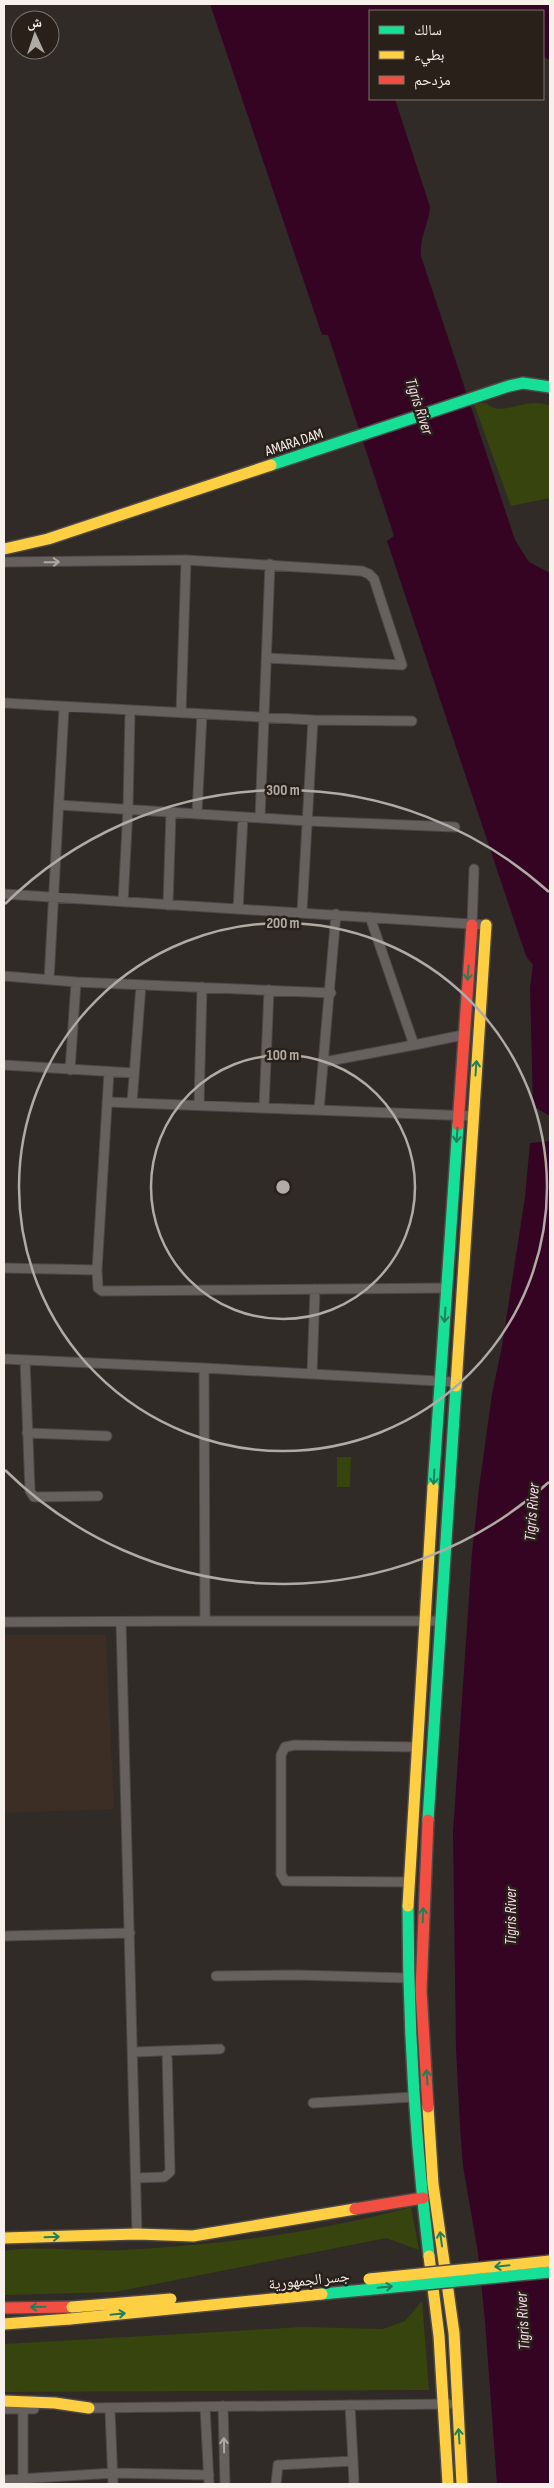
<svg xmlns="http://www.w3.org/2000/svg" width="554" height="2488" viewBox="0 0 554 2488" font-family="'Sofia Sans Condensed','Noto Naskh Arabic',sans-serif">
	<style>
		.built { fill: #3c2e24 }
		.green { fill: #37440d }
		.water { fill: #350423 }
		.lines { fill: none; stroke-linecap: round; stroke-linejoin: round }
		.street-casing { stroke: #4d4845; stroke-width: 11 }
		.fast-casing { stroke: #4d4845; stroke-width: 14 }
		.slow-casing { stroke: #4d4845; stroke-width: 14 }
		.jam-casing { stroke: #4d4845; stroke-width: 14 }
		.street { stroke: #66615e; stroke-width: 9 }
		.fast { stroke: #16e098; stroke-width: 11 }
		.slow { stroke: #ffcf43; stroke-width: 11 }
		.jam { stroke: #f24e42; stroke-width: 11 }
		.fast-bridge-casing { stroke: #4d4845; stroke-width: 14; stroke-linecap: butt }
		.slow-bridge-casing { stroke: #4d4845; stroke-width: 14; stroke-linecap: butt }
		.fast-bridge { stroke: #16e098; stroke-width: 11 }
		.slow-bridge { stroke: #ffcf43; stroke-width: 11 }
		.oneway { stroke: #aea8a4 }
		.oneway2 { stroke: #208059 }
		.ring { fill: none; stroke: #b1aba6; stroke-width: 2.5 }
		.labels { text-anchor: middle; stroke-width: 5; stroke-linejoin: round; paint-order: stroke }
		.street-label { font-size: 15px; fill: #f7f0eb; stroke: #2a201a }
		.water-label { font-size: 16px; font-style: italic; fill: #f0d8e5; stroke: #2a201a }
		.centre { fill: #b1aba6; stroke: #2a201a; stroke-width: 2.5 }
		.ring-label { font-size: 15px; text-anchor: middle; font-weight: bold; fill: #b1aba6; stroke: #2a201a; stroke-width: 5; stroke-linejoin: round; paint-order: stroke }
	</style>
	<rect width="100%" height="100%" fill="#302b27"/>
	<path class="built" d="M4,1635H106L114,1809L4,1813Z"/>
	<path class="green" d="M486,403C504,419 525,395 550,406V498L511,506L474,404Z
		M337,1457H351L350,1487H337Z
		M411,2207L419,2250L386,2238L115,2292L4,2295V2251C42,2245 83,2252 122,2250C221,2245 315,2233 411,2207Z
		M422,2301L429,2390L4,2392V2344L303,2327L383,2329L405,2321Z"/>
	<path class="water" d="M210,4H550V60L543,57V11H370V99H395L430,207C429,224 419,237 421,256L515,540L529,562L550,573V1116L533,1106L530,988L533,965L526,956L387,541L394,536L328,335H322Z
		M550,1141V2484H497L485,2321L478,2253L463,2166L460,2127L456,2049L453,1832L472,1553L479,1488L492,1394L502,1346L525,1197L530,1143Z"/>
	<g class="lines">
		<defs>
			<path id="street" d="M4,562L186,560L362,571L369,574L374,579L402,665L267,658
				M4,703L313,720L412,721
				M181,713L186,560
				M60,805L308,821L455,827
				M197,814L202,714
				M260,818L270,564
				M4,894L486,925
				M123,902L128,809L130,711
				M168,905L171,812
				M238,909L243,817
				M302,912L313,720
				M370,917L414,1045L463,1035
				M472,925L474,869
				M4,976L76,982L331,993
				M49,980L64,708
				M324,1062L414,1045
				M4,1065L134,1073
				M70,1070L76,982
				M109,1072L97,1270L98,1288L102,1291L447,1288
				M107,1102L473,1116
				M132,1103L141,985
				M199,1105L202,987
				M264,1108L269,990
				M319,1110L336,914
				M4,1268L97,1270
				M4,1359L204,1368L455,1382
				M25,1360L30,1491L34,1497L98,1496
				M204,1368L205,1621H440
				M312,1374L315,1289
				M27,1433L107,1436
				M4,1622L205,1621
				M121,1622L137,2234
				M408,1882L285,1881L281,1874V1755L285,1747L295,1745L417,1747
				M4,1936L130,1933
				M216,1976L296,1975L408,1978
				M133,2052L220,2049
				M313,2103L413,2097
				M136,2178L164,2177L170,2172L167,2051
				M223,2406L225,2484
				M205,2407L209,2484
				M85,2408L449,2404
				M4,2409H34
				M23,2409V2484
				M110,2410L113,2484
				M353,2461L354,2484
				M4,2480L113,2473L209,2475
				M276,2484L278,2465L353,2461L350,2405"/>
			<path id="fast" d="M271,465L509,386L523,383L550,387
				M433,1487L458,1125
				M428,1820L456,1386
				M408,1906C408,2023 415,2139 429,2256"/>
			<path id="slow" d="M4,549L48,539L271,465
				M456,1386L486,925
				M408,1906L433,1487
				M428,2107L433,2184L454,2333L462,2484
				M4,2238L137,2234L193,2236L355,2209
				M429,2256L439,2336L448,2484
				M4,2324L70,2319
				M4,2401L55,2403L89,2408"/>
			<path id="jam" d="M458,1125L472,925
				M428,1820L421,1990L428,2107
				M355,2209L423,2198
				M4,2308L72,2307"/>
		</defs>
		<use href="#street" class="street-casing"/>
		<use href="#fast" class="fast-casing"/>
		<use href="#slow" class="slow-casing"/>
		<use href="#jam" class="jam-casing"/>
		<use href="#street" class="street"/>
		<use href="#fast" class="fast"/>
		<use href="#slow" class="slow"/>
		<use href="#jam" class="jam"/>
		<defs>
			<path id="fast-bridge" d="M322,2294L550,2272"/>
			<path id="slow-bridge" d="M369,2279L550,2261
				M72,2307L171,2299
				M70,2319L322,2294"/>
		</defs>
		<use href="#fast-bridge" class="fast-bridge-casing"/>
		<use href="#slow-bridge" class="slow-bridge-casing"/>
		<use href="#fast-bridge" class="fast-bridge"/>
		<use href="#slow-bridge" class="slow-bridge"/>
	</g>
	<defs><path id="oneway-shaft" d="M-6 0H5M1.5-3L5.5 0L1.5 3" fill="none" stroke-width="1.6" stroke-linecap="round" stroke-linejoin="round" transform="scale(1.25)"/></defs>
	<g class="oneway">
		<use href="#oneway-shaft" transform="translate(52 562) rotate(-1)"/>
		<use href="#oneway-shaft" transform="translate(224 2445) rotate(-91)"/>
	</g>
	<g class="oneway2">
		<use href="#oneway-shaft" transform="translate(468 973) rotate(95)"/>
		<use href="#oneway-shaft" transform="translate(476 1068) rotate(-86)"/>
		<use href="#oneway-shaft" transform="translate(457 1135) rotate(94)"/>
		<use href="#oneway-shaft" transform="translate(445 1315) rotate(94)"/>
		<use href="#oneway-shaft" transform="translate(434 1477) rotate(93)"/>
		<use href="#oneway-shaft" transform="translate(423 1915) rotate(-88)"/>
		<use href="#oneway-shaft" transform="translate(427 2077) rotate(-94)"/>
		<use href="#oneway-shaft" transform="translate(52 2237) rotate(-2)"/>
		<use href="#oneway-shaft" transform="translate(441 2239) rotate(-98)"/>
		<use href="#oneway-shaft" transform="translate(502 2266) rotate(174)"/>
		<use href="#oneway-shaft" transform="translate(385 2287) rotate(-5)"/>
		<use href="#oneway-shaft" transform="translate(38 2307) rotate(179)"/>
		<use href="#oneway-shaft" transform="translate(118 2314) rotate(-6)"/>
		<use href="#oneway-shaft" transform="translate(459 2436) rotate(-94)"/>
	</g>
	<g class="ring">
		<circle cx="283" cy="1187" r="132"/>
		<circle cx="283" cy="1187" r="264"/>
		<path d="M549 1482A397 397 0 0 1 5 1470M5 904A397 397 0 0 1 549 892"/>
	</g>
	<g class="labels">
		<g class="street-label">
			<text transform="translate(294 442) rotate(-18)" y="5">AMARA DAM</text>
			<text transform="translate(309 2280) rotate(-6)" y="5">جسر الجمهورية</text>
		</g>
		<g class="water-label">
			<text transform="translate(420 406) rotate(72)" y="6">Tigris River</text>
			<text transform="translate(531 1512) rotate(-86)" y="6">Tigris River</text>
			<text transform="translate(510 1916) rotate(-90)" y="6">Tigris River</text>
			<text transform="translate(522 2321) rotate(-93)" y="6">Tigris River</text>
		</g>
	</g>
	<circle cx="283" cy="1187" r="8" class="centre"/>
	<g class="ring-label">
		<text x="283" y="795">300 m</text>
		<text x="283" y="928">200 m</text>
		<text x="283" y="1060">100 m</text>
	</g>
	<rect width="554" height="2488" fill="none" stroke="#f7f0eb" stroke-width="10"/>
	<rect x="369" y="10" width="175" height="90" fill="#2a201a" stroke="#7c736e"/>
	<rect x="379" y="26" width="25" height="8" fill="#16e098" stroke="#7c736e"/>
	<text x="414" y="35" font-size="15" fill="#f7f0eb">سالك</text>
	<rect x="379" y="51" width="25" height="8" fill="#ffcf43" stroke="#7c736e"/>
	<text x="414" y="60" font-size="15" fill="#f7f0eb">بطيء</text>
	<rect x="379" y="76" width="25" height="8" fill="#f24e42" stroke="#7c736e"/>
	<text x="414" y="85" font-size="15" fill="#f7f0eb">مزدحم</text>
	<g transform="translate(35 35) rotate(357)"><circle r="24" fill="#2a201a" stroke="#7c736e"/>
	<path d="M0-4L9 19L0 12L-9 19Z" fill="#b1aba6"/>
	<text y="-8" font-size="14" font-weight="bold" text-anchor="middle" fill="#f7f0eb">ش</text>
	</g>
</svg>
